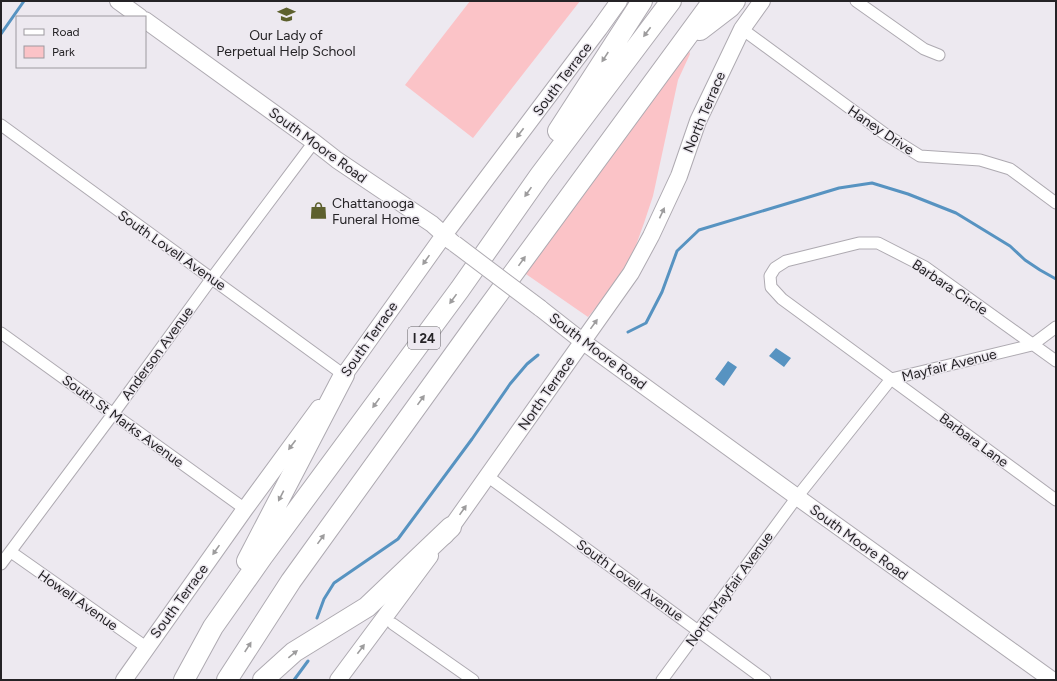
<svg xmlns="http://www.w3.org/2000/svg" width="1057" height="681" viewBox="0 0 1057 681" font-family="Figtree,sans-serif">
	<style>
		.green { fill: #fbc3c7 }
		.water { fill: #5793c1 }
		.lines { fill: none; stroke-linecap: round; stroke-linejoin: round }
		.stream { stroke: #5793c1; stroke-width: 3 }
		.street-casing { stroke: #aeaab1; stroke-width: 13 }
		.secondary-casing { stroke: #aeaab1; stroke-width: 18 }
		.highway-casing { stroke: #aeaab1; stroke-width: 22 }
		.street { stroke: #fff; stroke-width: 11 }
		.secondary { stroke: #fff; stroke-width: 16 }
		.highway { stroke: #fff; stroke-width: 20 }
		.secondary-bridge-casing { stroke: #aeaab1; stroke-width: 18; stroke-linecap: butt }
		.secondary-bridge { stroke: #fff; stroke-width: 16 }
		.oneway { fill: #9d9c9d }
		.labels { text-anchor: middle; stroke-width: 3; stroke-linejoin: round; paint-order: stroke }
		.shield { fill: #ede9f0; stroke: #615e63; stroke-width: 1 }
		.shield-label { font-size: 13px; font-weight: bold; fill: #252326 }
		.poi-label { font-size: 14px; fill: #252326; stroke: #ede9f0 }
		.street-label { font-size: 14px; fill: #252326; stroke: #ede9f0 }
	</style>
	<rect width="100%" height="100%" fill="#ede9f0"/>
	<path class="green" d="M470,1H580L473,138L405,85Z
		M689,50L690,54L678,80L653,196L644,223L635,248L624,268L602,300L588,317L523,272Z"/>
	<path class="water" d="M776,348L791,358L784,367L769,356Z
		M728,361L737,367L724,386L715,379Z"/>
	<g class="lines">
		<path class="stream" d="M1,34L24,1
			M628,332L646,323L662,292L677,251L699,230L839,188L872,183L908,194L956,213L1010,246L1025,260L1040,270L1056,279
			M317,618L324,599L334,583L398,539L472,439L510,384L527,364L538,355
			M294,680L308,661"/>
		<defs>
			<path id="street" d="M856,1L924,49L939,55
				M742,29L885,134L920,156L980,160L1010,169L1056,203
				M1,125C115,209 230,291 344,375
				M1,333L245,509
				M1056,361L925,267L878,243H859L786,261L775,268L770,276L771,287L782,299L1056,500
				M494,481L765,680
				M11,552L146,647
				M1,564L113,414L212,278L314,142
				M393,624L473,680
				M662,680L797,497L891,379L1032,345L1056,327"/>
			<path id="secondary" d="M118,1L140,17
				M145,20L314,142L337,160L432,224L452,242
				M540,308L582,341L797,497L1052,680
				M337,385L444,235L599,29L619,1
				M445,536L631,273L651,236L679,176L698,121L742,29L762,1
				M124,680L245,509L319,408
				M338,680L430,556"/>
			<path id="highway" d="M700,30L730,7L735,1
				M558,131L642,1
				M247,561L344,375
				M184,680L213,627L263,556L460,289L540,175L671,1
				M227,680L291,581L479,320L713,1
				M263,680L294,652L367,607L451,527"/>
		</defs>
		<use href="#street" class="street-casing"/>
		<use href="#secondary" class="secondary-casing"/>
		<use href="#highway" class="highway-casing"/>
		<use href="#street" class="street"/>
		<use href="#secondary" class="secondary"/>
		<use href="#highway" class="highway"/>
		<defs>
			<path id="secondary-bridge" d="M455,244L540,308"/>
		</defs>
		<use href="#secondary-bridge" class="secondary-bridge-casing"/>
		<use href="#secondary-bridge" class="secondary-bridge"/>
	</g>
	<defs><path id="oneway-solid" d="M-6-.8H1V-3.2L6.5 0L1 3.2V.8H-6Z"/></defs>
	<g class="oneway">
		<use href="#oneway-solid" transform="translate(647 32) rotate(127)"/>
		<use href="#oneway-solid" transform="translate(605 57) rotate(123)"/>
		<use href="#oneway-solid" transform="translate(520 133) rotate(127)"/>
		<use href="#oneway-solid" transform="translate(528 192) rotate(125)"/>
		<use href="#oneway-solid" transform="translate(662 213) rotate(-65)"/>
		<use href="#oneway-solid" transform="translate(426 260) rotate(125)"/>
		<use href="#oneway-solid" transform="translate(522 261) rotate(-54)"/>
		<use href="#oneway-solid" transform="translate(453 299) rotate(126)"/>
		<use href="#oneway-solid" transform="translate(594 324) rotate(-54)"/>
		<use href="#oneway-solid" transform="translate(421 400) rotate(-54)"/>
		<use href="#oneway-solid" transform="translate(376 403) rotate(126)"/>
		<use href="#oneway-solid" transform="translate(292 445) rotate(127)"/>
		<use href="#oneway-solid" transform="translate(281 496) rotate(117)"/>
		<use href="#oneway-solid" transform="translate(463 510) rotate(-55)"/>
		<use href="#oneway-solid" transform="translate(321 539) rotate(-54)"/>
		<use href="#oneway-solid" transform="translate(216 550) rotate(125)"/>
		<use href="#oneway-solid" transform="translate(248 647) rotate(-57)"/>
		<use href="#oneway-solid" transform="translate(361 649) rotate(-53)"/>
		<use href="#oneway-solid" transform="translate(293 654) rotate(-39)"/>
	</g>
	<defs>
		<symbol id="school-bare" viewBox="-9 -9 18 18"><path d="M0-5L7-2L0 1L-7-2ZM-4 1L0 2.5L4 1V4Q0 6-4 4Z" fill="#5d602d" stroke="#ede9f0" stroke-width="2.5" paint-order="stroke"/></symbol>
		<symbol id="shop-bare" viewBox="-9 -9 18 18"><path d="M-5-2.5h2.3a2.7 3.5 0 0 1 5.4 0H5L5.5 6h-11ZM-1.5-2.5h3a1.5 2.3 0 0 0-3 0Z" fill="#5d602d" stroke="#ede9f0" stroke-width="2.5" paint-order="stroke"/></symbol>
	</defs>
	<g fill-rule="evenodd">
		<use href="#school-bare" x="274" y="2" width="25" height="25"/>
		<use href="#shop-bare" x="306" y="198" width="25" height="25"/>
	</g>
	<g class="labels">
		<rect class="shield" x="408" y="327" width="32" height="22" rx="3"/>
		<g class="shield-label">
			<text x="424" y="343">I 24</text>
		</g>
		<g class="poi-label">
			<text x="286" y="40">Our Lady of<tspan x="286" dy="16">Perpetual Help School</tspan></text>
			<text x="332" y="208" text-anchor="start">Chattanooga<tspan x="332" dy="16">Funeral Home</tspan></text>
		</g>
		<g class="street-label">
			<text transform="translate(562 79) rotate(-53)" y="5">South Terrace</text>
			<text transform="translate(704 112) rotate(-67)" y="5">North Terrace</text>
			<text transform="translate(881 130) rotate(34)" y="5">Haney Drive</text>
			<text transform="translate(318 145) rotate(36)" y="5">South Moore Road</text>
			<text transform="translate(172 250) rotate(35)" y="5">South Lovell Avenue</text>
			<text transform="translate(950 287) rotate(34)" y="5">Barbara Circle</text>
			<text transform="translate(369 339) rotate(-55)" y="5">South Terrace</text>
			<text transform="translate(598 351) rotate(37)" y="5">South Moore Road</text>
			<text transform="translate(157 353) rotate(-54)" y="5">Anderson Avenue</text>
			<text transform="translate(949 365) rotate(-14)" y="5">Mayfair Avenue</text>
			<text transform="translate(546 393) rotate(-55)" y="5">North Terrace</text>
			<text transform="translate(123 421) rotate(36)" y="5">South St Marks Avenue</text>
			<text transform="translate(974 440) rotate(36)" y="5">Barbara Lane</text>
			<text transform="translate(859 542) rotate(36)" y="5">South Moore Road</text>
			<text transform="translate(630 580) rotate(36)" y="5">South Lovell Avenue</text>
			<text transform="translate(729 589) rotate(-54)" y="5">North Mayfair Avenue</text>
			<text transform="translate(78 600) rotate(35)" y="5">Howell Avenue</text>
			<text transform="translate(179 601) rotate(-54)" y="5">South Terrace</text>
		</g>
	</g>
	<rect width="1057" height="681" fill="none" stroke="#252326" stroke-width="4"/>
	<rect x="16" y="16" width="130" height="52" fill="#ede9f0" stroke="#9d9a9f"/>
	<rect x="24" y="29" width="20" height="6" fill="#ffffff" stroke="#9d9a9f"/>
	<text x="52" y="36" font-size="12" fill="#252326">Road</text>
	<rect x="24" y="46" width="20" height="12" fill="#fbc3c7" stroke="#9d9a9f"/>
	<text x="52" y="56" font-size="12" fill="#252326">Park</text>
</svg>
